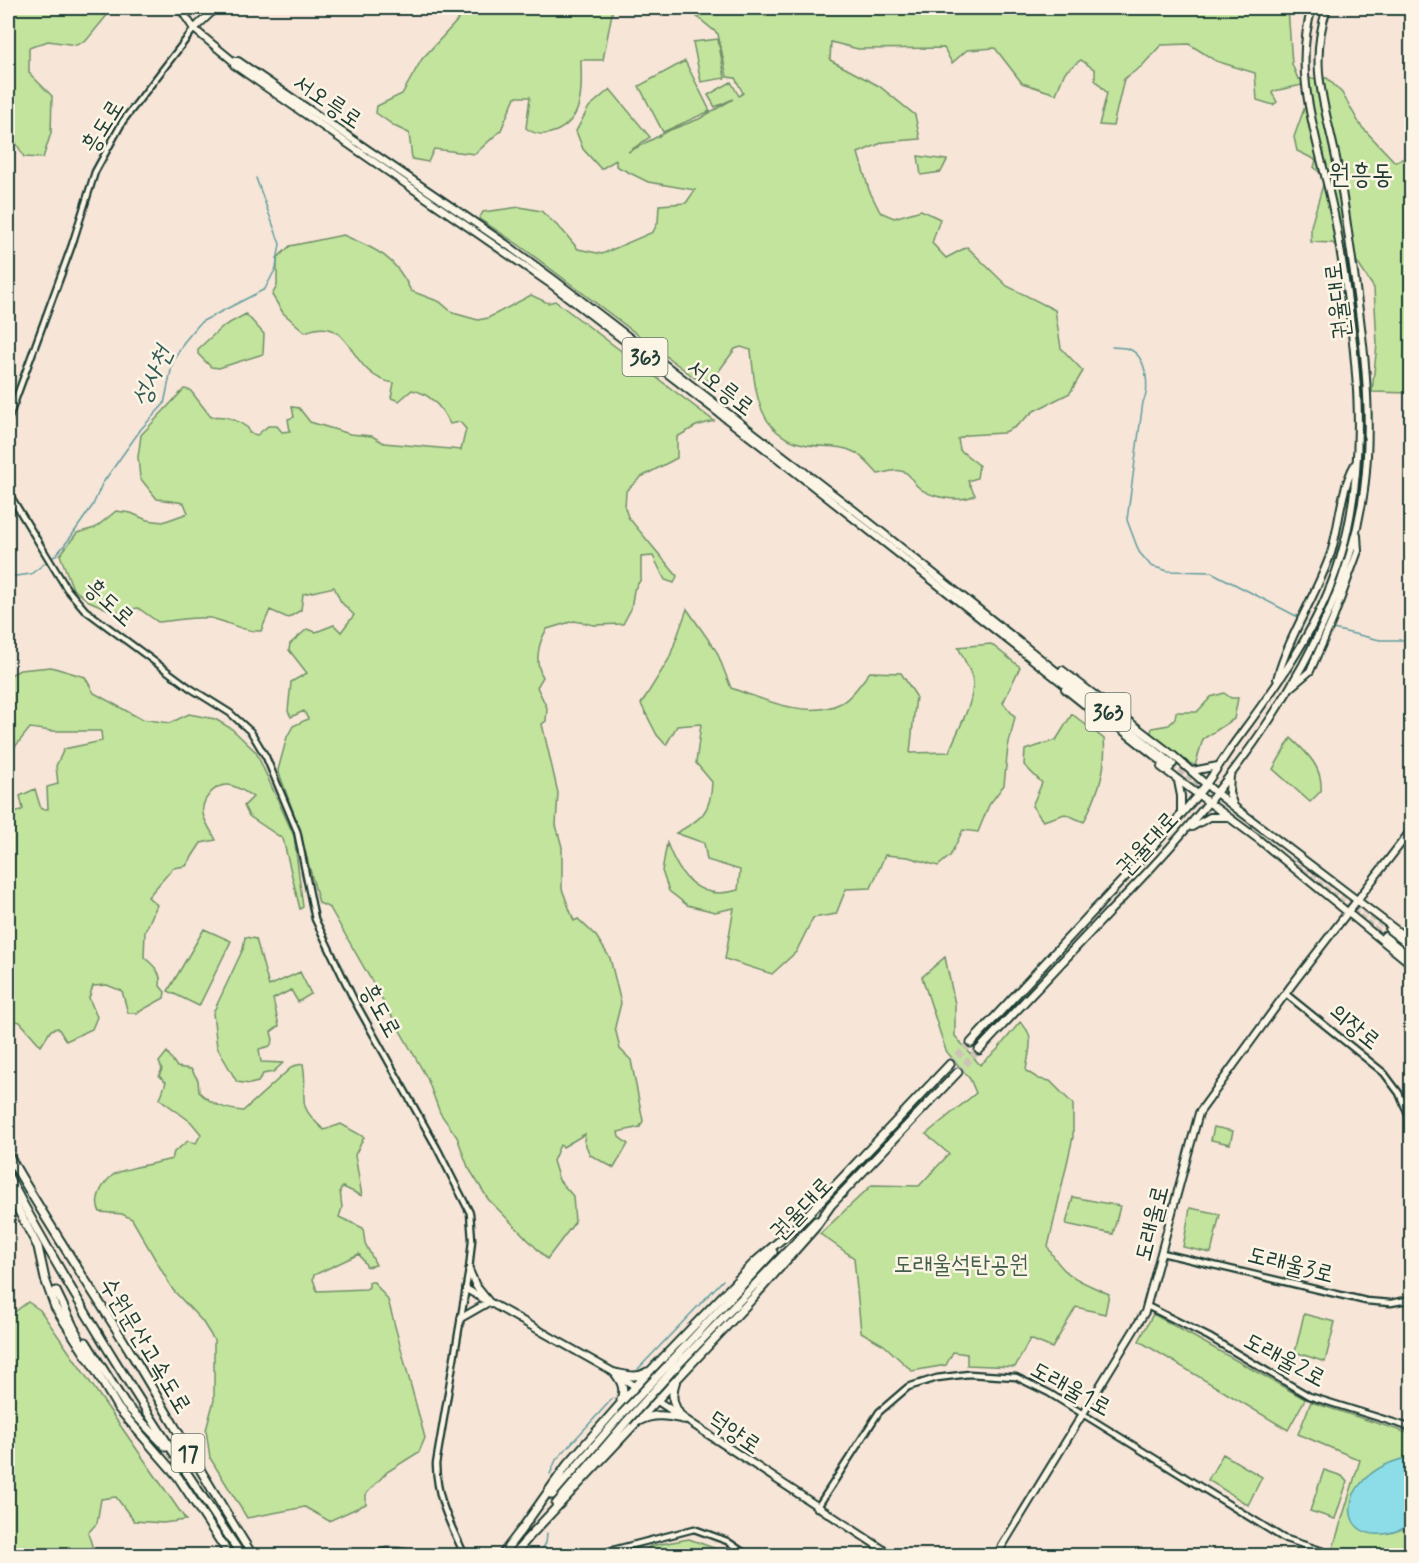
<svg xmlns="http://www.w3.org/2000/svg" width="1419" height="1563" viewBox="0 0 1419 1563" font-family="Mynerve,'Poor Story',sans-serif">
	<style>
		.green { fill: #c2e49d; stroke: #709068; stroke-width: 1.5 }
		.water { fill: #8cdde7; stroke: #609d9f; stroke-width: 1.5 }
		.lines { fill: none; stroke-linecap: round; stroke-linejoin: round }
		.stream { stroke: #609d9f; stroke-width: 1.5 }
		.major-tunnel { stroke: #ccc3b6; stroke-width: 6; stroke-dasharray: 6 3; stroke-linecap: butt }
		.highway-tunnel { stroke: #ccc3b6; stroke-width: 7; stroke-dasharray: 7 3.5; stroke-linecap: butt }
		.minor-casing { stroke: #1f3d34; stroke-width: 9 }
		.major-casing { stroke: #1f3d34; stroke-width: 10 }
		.highway-casing { stroke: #1f3d34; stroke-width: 11 }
		.minor { stroke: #fcf5e5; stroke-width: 4.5 }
		.major { stroke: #fcf5e5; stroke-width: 6 }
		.highway { stroke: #fcf5e5; stroke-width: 7 }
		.highway-bridge-casing { stroke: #1f3d34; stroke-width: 11; stroke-linecap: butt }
		.highway-bridge { stroke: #fcf5e5; stroke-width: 7 }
		.labels { text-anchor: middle; stroke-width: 5; stroke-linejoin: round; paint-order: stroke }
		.shield { fill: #fcf5e5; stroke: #617469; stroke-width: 1.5 }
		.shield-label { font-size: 22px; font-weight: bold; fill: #1f3d34 }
		.street-label { font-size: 24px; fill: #1f3d34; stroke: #fcf5e5 }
		.park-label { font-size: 24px; fill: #405e49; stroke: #fcf5e5 }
		.water-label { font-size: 26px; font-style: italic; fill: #355d58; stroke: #fcf5e5 }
		.quarter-label { font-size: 27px; fill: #1f3d34; stroke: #fcf5e5 }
	</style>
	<rect width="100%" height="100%" fill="#f7e5d7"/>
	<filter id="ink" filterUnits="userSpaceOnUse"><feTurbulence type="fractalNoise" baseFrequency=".0167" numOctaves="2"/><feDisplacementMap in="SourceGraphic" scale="12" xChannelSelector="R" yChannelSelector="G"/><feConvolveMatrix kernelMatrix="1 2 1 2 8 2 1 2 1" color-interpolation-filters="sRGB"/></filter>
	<g filter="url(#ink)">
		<path class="green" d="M8,8H113L86,41L76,45L48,41L29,48V73L52,96L51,133L43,158L24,157L8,128Z
			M469,8H613L603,60H581C581,75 583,93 578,107C572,128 544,143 526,128L530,97H515L501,130L475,154L434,149L428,162L412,159L409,133L396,127L376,113L377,106L402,94L422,59Z
			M700,8H1288L1292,64L1298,79L1327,78L1342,93L1361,126L1395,162L1405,158L1411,150V393L1372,392L1377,344L1374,288L1355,259L1332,243L1311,242V226L1325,178L1314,167L1316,160L1297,151L1294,137L1309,95L1302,85L1274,91L1272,93L1277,102L1273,105L1257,100L1255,73L1216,61L1189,44L1161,45L1142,66L1124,79L1113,126L1099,125L1107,93L1095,80V70L1081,60L1065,72L1056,94L1022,83L995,48L967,50L952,63L944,48L858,49L831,42L830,60L879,86L915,115L920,139L884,142L858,153L869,190L880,212L894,218L921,210L940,219L932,243L946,258L967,247L1007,286L1055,310L1061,348L1083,371L1070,393L1034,411L1015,427L1003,433L967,435L958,439L960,450L979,465L977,478L968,481L975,495C961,503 929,498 917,486C911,480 911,473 901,471C895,469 885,473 878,474C871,467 863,456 854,452C839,444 819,448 803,444C757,434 755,390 751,350L741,347L735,349L713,379L699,381L519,245L479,219L483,212L520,207L541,211L563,231L578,249L602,254L653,232L658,222L659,205L686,203L695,190L648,182L616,166V160L601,169L583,149L576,131L589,107L610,89L650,137L628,152L670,130L699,119L733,99L715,107L708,95L731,82L739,96L743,93L735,78L727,77L718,34L695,15Z
			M718,39L725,78L701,82L693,42Z
			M685,61L710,111L663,132L639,86Z
			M918,156L947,160L941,172L921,175Z
			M343,235C376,249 395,256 411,291L440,302L453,313L478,320L488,318L531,295L548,303L555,301L714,421L696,426L677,437V458L641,477L626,491L625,508L628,517L677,576L674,583L665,580L653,556L641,557V579L634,590L631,609L623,624L594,625L574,621L547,629C538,643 534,663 543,677L537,687L547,708L546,721L542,724L558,793L556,825L562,847V889L574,921L578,919L596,936L610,958L621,1003L615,1027L620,1049L631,1060L643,1121L640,1127L618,1132L619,1137L628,1144L614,1168L590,1155L584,1141L585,1134L563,1147L560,1145L553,1161L559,1180L573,1196L575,1222L547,1259L488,1199L468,1167L457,1137L440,1113L427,1078L330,908L319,903L299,828L278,770L287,737L293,726L308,719L304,711L291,717L288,711L291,682L307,673L289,650L290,644L307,629L316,632L334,625L341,632L354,615L341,602L334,587L303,594L301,610L288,618L270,610L261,631C244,632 228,622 211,618C195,616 174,621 158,622L138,608L114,612L89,601L73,589L60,555L77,533L95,528L116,511L131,513L147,520L163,522L188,513L184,503L157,499L140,478L138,457L141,435L184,389L190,390L211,417C226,415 235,419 248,428L249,433L257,435L268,426H277L282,432L290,431L288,419L294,417L292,407L299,408L310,422L350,434L372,436L384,443L461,450L466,429L460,422L450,424C442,408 430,393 412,390L399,401L391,398L394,383C345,375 355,312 305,332L283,313L272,295L277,286V258L290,246Z
			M246,314L264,334L263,354L219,368L211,367L198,354V349L222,327Z
			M687,609L717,652L731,688C762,699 809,720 841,703C852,698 862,681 870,672L901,673L916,696L910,753L949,752C957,730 977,700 972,677C969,667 962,656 958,647L991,644L1020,667L1003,703L1015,717L1008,747L1004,785L989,805L978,832L963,830L950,856L938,866L908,857L885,855L871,888L846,889L836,914L813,918L796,952L772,974L725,959L734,908L715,912L687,905L669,891L662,871L667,843C679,876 699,902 738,890L740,870L707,860L704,843L676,833C702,819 711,812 712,782L696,763L701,724L677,726L666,745L657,735L641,704L669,659Z
			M51,667L85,677L94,693L141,719L170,723L189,714L215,719L232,729L256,752L294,836L303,907L300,909L283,839L249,816L244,806L253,797C237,786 222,777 208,796C204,801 202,808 203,814C205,823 212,832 216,840L201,843L186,866L173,868L148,897L157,905L145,932L144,957C154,966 162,972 160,986L165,992L164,998L137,1013H128L122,991L107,985L93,986L89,998L97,1017L92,1029L66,1041L58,1028L51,1030L41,1046L20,1022L8,1019V817L23,809L20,796L35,789L41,809H48L47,787L58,784L56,766L64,749L102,741L101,731H51L30,728L14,748H8V676L20,670Z
			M1224,693L1231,698H1238L1234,719L1203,739L1195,766L1149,740L1152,728L1169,725L1175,719L1176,712H1197L1211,697Z
			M1072,714L1104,739C1107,773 1098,791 1084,822L1065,814L1043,821L1032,806L1042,783L1024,765L1025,750L1056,740Z
			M1291,738C1307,753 1323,767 1321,791L1310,802L1273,769Z
			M204,929L231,941L199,1006L168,991Z
			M245,937L256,939L269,986L300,972L311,994L298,1002L291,990L273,999L279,1026L271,1032L273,1040L270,1046L259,1049L261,1062L283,1063L273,1072L263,1074L258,1082L250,1084L237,1082L217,1047L213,1013L243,949Z
			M945,957L955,1004V1036L980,1065L997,1050L1020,1022C1037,1036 1028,1052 1026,1071L1039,1079L1050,1081L1073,1104V1137L1048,1247C1063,1277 1080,1281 1109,1294L1105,1314L1076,1307L1052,1348L1030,1339L1015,1367L967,1365V1354L953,1352L946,1365L912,1371L884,1345L861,1332L854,1258L820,1234L872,1185L919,1186L949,1154L926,1134L976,1093L970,1079L946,1051L922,977Z
			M167,1052L177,1067L191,1069L198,1080L199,1092C213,1105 224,1109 243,1111L293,1066L303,1064C310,1099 291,1100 324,1130L341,1124L364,1137L355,1155L362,1196L343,1187L340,1190L342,1208L339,1217L363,1228L365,1243L376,1265L367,1267L359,1254L314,1275L313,1279L317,1291L366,1289L369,1287V1282H374L388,1300L425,1438L419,1452L387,1472L366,1494V1504L329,1521L305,1507L247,1518L210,1458L206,1430L214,1400V1340L202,1321L173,1290L132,1219L122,1214L100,1212C93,1200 102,1184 113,1175C122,1168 159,1163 172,1159L174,1152L188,1141L196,1143L201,1134L191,1122L160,1099L166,1082L159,1076L162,1069L159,1062Z
			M1214,1127L1233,1131L1230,1144L1211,1140Z
			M1073,1197L1120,1206L1113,1234L1066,1224Z
			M1190,1208L1220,1214L1211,1253L1183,1247Z
			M28,1302L40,1310L186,1520L163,1523L134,1521L116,1497L101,1499L97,1523L88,1533L95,1555H8V1317Z
			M1153,1314L1305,1399L1288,1430L1139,1341Z
			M1304,1314L1335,1322L1325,1362L1295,1352Z
			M1311,1402L1411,1434V1555H1362L1333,1548L1360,1460L1298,1434Z
			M1223,1454L1262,1477L1248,1505L1208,1480Z
			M1324,1470L1342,1476L1347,1482L1335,1519L1310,1511Z
			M689,1539L733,1555H642L650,1546Z"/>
		<path class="water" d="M1411,1457V1525C1336,1563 1325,1473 1411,1457Z"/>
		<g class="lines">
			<path class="stream" d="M1112,347C1118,348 1126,347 1131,350C1147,358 1150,389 1143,402L1127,520L1139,552L1151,566L1168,571L1211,572L1300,618
				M8,577L31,574L57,554L70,538L93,505L102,484L141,429L164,404L173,361L184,342L201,322L265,289L276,268L280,244L256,178
				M1333,629L1380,640H1412
				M638,1369L723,1280
				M550,1474L556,1460L613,1398
				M538,1556L546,1543L547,1533"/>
			<path class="major-tunnel" d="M1173,764L1215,796
				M1170,768L1200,792
				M1289,860L1384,936
				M1300,860L1389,930"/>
			<path class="highway-tunnel" d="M950,1064L971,1043
				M958,1072L979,1050"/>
			<defs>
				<path id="minor" d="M8,420L72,245L95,172L123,121L194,29
					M8,492L67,589L85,610L190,688L230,713L251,732L266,757L297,831L315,919L354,1000L437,1148L470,1213L472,1240L469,1270L436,1464C437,1501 450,1523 465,1556
					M1286,994L1384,1073L1399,1093L1412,1124
					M1162,1253L1366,1301L1391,1303L1412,1299
					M1147,1306L1209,1337L1309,1396L1412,1428
					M817,1508L879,1412L908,1387L937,1378L969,1374L1016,1377L1049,1393L1283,1538L1338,1556
					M372,1556C386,1548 405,1551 420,1556
					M590,1556L694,1529L727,1541L749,1556"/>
				<path id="major" d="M180,8L194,29L233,61L234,65L552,285L776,457L1170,768
					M194,29L216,8
					M233,61H238L506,244L556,281L855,511L1173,764
					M1062,670L1174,756L1216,793L1412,942
					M1277,679C1289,635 1316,596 1331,553C1340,524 1340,491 1355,464
					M1291,687L1310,671L1333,619L1358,551L1357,535
					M1065,689L1090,709
					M1161,767L1258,839L1412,965
					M1192,771L1218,766
					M1230,775L1229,793L1234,806
					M1178,781L1181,796V815
					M1192,827L1210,817H1228
					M1099,905C1135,867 1171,828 1204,787C1216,771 1226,754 1238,738C1279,683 1320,625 1340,559C1372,453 1355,337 1337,230C1325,156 1289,82 1312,8
					M1108,913C1220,800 1341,653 1364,490C1375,405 1360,316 1348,232C1345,211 1342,189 1338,168C1327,109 1307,69 1327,8
					M1389,930L1412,948
					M1384,936L1412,958
					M466,1289L615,1373L893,1556
					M461,1318L489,1302L476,1286L469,1270
					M996,1556L1145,1312L1199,1113L1291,986L1412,829"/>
				<path id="highway" d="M971,1043L1099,905
					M979,1050L1108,913
					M8,1154C45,1220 88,1283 128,1348C170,1417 209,1487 253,1556
					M8,1176C78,1308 159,1432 242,1556
					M8,1191L38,1247L45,1279L55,1307L87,1357
					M830,1206L958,1072
					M797,1226L950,1064
					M56,1291L89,1359L118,1408L178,1477L230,1556
					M86,1342L125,1404L166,1447
					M668,1365L773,1252
					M672,1371L816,1221
					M615,1373C626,1375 637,1379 647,1372
					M615,1373C622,1382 625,1389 621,1400
					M676,1380C670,1397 673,1406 683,1419
					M639,1421C654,1413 668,1416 683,1419
					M552,1495L621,1415
					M556,1504L627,1421
					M519,1533L567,1465L636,1386L755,1262L799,1224
					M525,1541L752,1299L814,1229L831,1205
					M501,1556L521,1530
					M513,1556L528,1538"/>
			</defs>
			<use href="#minor" class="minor-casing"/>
			<use href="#major" class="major-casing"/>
			<use href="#highway" class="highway-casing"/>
			<use href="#minor" class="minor"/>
			<use href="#major" class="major"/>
			<use href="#highway" class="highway"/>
			<defs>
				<path id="highway-bridge" d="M621,1415L668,1365
					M627,1421L672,1371"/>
			</defs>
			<use href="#highway-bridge" class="highway-bridge-casing"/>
			<use href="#highway-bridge" class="highway-bridge"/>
		</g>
	</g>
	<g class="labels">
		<g class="shield">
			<rect x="622.5" y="338" width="45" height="38" rx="4.5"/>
			<rect x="1085.5" y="693" width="45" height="38" rx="4.5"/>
			<rect x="171.5" y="1434" width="33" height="38" rx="4.5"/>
		</g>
		<g class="shield-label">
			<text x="645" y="365">363</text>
			<text x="1108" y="720">363</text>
			<text x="188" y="1461">17</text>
		</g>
		<g class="street-label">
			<text transform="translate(328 101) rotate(34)" y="8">서오릉로</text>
			<text transform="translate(102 126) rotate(-58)" y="8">흥도로</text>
			<text transform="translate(1337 301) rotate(-97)" y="8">권율대로</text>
			<text transform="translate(721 387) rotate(37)" y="8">서오릉로</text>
			<text transform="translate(110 602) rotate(42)" y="8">흥도로</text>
			<text transform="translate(1147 843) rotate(-47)" y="8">권율대로</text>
			<text transform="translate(381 1010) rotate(61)" y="8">흥도로</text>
			<text transform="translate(1355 1026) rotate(39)" y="8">의장로</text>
			<text transform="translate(801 1208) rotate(-46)" y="8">권율대로</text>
			<text transform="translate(1151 1223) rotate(-76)" y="8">도래울로</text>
			<text transform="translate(1291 1264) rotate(14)" y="8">도래울3로</text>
			<text transform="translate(146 1345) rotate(59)" y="8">수원문산고속도로</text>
			<text transform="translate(1285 1359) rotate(28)" y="8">도래울2로</text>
			<text transform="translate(1071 1388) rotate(29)" y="8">도래울1로</text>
			<text transform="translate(735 1432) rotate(34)" y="8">덕양로</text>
		</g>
		<g class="park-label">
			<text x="961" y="1272">도래울석탄공원</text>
		</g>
		<g class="water-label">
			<text transform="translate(151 376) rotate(-65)" y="9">성사천</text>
		</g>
		<g class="quarter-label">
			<text x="1361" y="183">원흥동</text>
		</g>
	</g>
	<rect width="1419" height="1563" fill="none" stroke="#fcf5e5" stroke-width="30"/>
	<rect x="15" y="15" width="1389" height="1533" fill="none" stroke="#1f3d34" stroke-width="2" filter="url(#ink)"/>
</svg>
